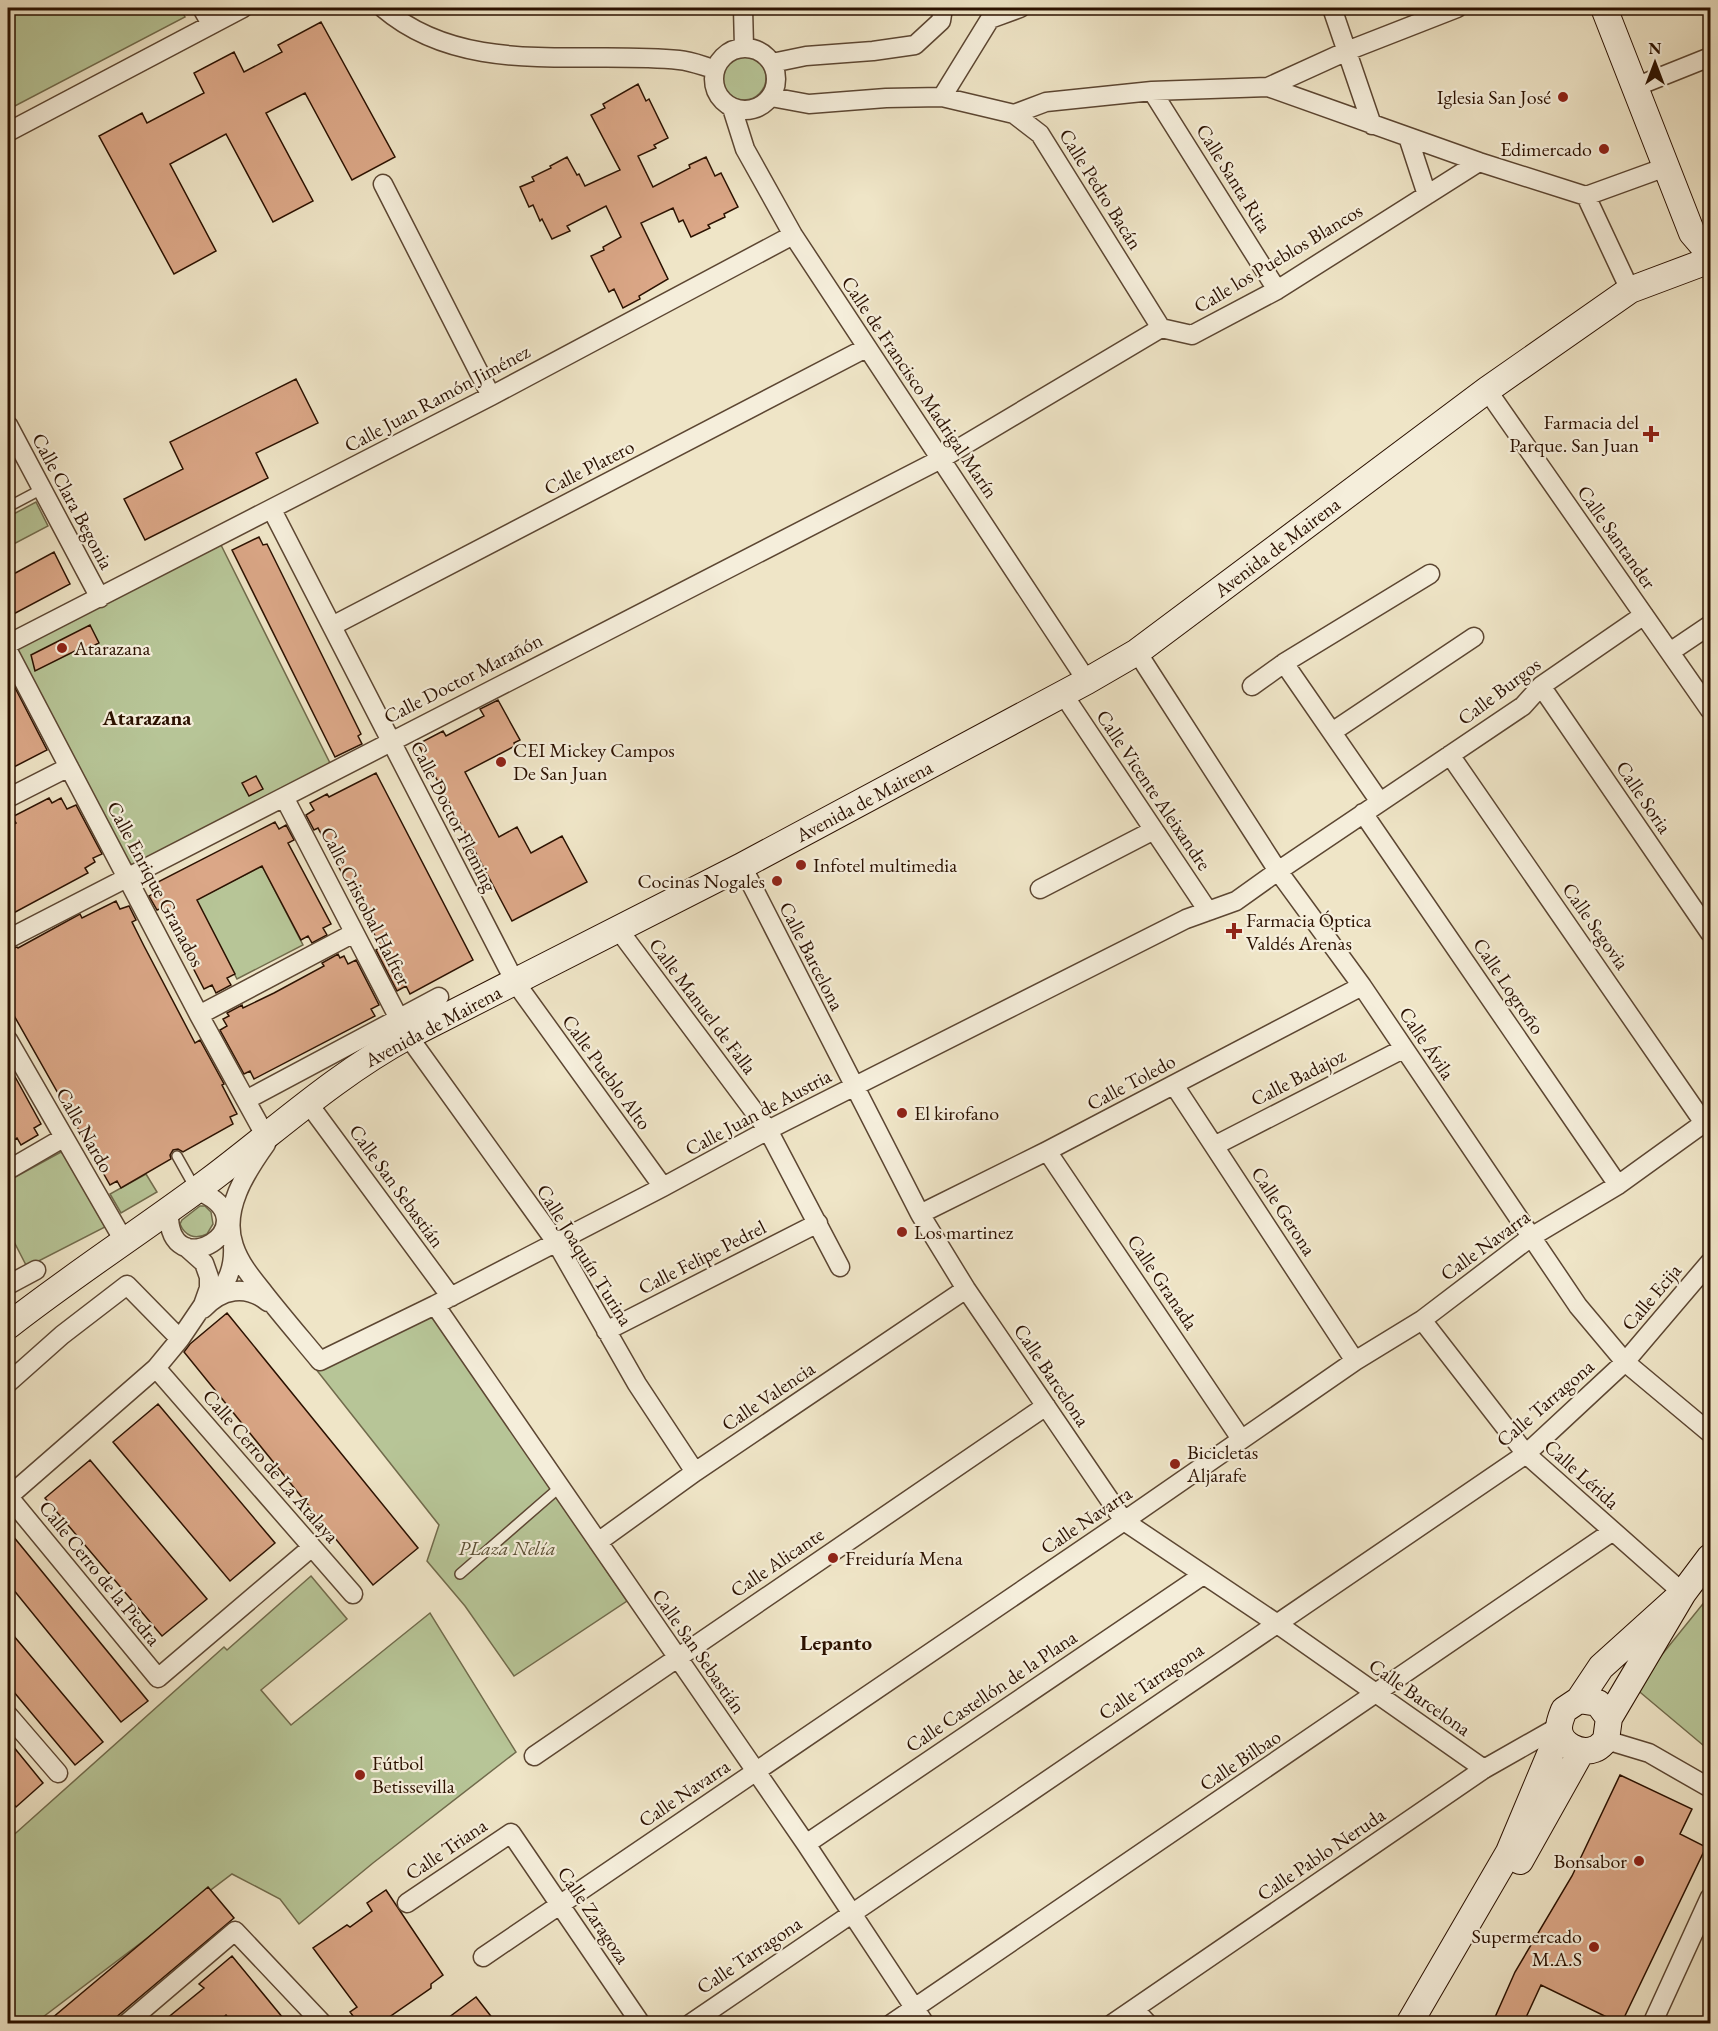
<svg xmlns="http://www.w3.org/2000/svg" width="1718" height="2031" viewBox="0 0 1718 2031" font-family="'EB Garamond',serif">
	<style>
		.green { fill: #b7c597; stroke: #716b4c; stroke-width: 1.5 }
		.building { fill: #dba787; stroke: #2b1100; stroke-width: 1.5 }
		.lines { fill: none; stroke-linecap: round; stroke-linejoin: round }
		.lane-casing { stroke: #5c4632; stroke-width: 12 }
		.street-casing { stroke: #5c4632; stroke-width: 21 }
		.secondary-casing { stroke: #2b1100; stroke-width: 28 }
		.lane { stroke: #f5eedb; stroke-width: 9 }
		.street { stroke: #f5eedb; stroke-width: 18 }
		.secondary { stroke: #f5eedb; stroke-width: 26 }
		.poi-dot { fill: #8f2418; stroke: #f5eedb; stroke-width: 2 }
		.labels { text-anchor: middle; stroke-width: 4.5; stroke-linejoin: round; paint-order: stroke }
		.poi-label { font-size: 20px; fill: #2b1100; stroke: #f5eedb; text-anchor: start }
		.street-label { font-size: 20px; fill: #2b1100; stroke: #f5eedb }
		.park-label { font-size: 20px; font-style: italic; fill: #5c5035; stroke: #f5eedb }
		.neighbourhood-label { font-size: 21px; font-weight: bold; fill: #2b1100; stroke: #f5eedb }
	</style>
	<rect width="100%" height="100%" fill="#efe5c7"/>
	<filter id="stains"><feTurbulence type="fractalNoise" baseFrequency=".00333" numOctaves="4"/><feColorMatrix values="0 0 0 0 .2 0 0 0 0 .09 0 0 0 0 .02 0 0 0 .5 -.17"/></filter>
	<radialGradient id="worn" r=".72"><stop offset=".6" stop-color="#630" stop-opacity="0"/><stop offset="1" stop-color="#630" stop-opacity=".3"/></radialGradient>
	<path class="green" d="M8,8H180L185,17L13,107L8,97Z
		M722 78a22 22 0 1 1 44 0a22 22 0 1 1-44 0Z
		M36,502L48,526L8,547V517Z
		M217,537L334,771L128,878L8,644Z
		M262,866L303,945L237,979L196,900Z
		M61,1152L65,1156L105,1227L27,1267L8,1230V1181Z
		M146,1174L157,1192L121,1213L110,1194Z
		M200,1206H205L211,1212L213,1224L207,1234C195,1240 185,1236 180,1224L182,1220Z
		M432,1314L627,1601L514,1676L465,1606L427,1561L439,1525L315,1368Z
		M311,1576L347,1619L261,1690L291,1725L430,1613L516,1752L373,1863L299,1924L280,1899L232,1874L35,2023H8V1840L224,1647L227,1650Z
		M1710,1595V1751L1635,1688Z"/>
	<path class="building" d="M321,22L395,157L352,180L305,93L266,113L313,201L273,222L226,134L170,164L216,251L174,274L99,136L142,113L147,123L204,93L194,73L234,52L244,72L282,52L278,45Z
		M638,84L646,101L649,99L668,138L654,145L656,148L638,156L653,187L690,168L689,165L706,157L715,176L721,173L738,207L724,214L725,217L708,225L710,228L691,237L683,220L679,222L673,208L641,223L668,279L639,296L640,299L623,308L614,289L609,292L591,256L604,250L603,247L621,237L606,206L567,226L570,231L552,239L542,219L540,221L533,205L529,207L520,187L534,181L532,177L551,168L550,166L567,157L577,175L579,174L585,186L620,170L591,115L605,108L603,104Z
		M296,379L318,423L256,453L268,478L145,540L124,499L183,469L170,442Z
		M259,537L263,545L267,544L361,734L358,736L362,744L335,757L232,550Z
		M54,552L70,584L8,617V577Z
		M90,625L99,643L85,650L83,647L35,671L31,655Z
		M8,674L47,750L8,770Z
		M498,700L520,740L514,743L515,746L465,772L499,837L517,827L531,853L562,836L587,882L512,921L418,744L443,731L446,736L484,716L480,709Z
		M376,773L473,960L410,994L406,986L397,991L376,950L381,947L352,892L318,828L314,830L306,815L314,810L310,803L327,794L329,797Z
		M256,776L263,789L249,796L242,783Z
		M49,798L52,803L61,798L67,809L76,805L102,854L93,858L95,862L85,868L88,873L8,916V828L16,823L12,817Z
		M275,822L279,829L286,825L294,840L288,843L331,924L323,928L327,935L312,943L308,936L301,940L262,866L197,900L235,974L227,978L231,985L216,993L212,985L204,989L162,908L157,910L149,896L158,891L154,884Z
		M116,901L120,909L129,906L136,920L132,922L144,946L195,1043L200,1040L224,1084L222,1085L237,1114L230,1117L233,1124L183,1152L178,1149L173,1150L170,1155L171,1159L121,1188L117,1181L110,1185L8,1005V950L17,947L18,948L80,914L82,918Z
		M338,954L340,958L344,956L348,964L356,960L379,1005L371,1009L375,1016L254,1079L250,1071L244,1074L220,1030L227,1026L223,1019L229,1016L227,1013L242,1005L243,1008L274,993L324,966L322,963Z
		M8,1064L41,1124L34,1128L38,1135L21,1145L17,1138L8,1143Z
		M227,1313L418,1548L373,1585L184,1352L190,1344Z
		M158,1404L275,1543L230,1581L113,1442Z
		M90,1460L207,1599L162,1636L45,1498Z
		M8,1530L148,1701L121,1722L8,1583Z
		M8,1629L103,1742L75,1765L8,1685Z
		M8,1740L43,1783L16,1807L8,1797Z
		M1620,1775L1692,1809L1680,1834L1706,1847L1621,2024L1541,1985L1523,2024H1492L1515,1972L1572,1876Z
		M208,1887L234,1918L108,2024H45Z
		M386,1890L443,1975L431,1984V1988L388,2018L392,2024H359L350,2012L357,2007L313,1948L347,1925L350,1927L372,1911L367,1903Z
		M232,1956L288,2024H233L226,2015L216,2024H160L204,1988L199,1984Z
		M476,1997L497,2024H440Z"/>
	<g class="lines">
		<defs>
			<path id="lane" d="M8,507L42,489
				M177,1156L195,1188
				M460,1574L560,1487"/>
			<path id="street" d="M202,8L211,24
				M383,8C465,78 581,50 679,60C691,61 703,66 714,69
				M743,8L744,47
				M1332,8L1372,125
				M714 79a31 31 0 1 1 62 0a31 31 0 1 1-62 0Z
				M772,63L806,56L873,51L915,45L941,21L943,8
				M1268,87L1347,51L1457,8
				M1635,87L1710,57
				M1152,91L1277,290
				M771,97L809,104L886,98L942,97L1014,114L1040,134L1161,328
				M942,97L990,19L1020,8
				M732,108L745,149L793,235L1087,681
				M1014,114L1046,102L1152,91L1268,87L1479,162L1586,196L1630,290
				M8,132L243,8
				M1408,137L1427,195
				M383,184L491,396
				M1586,196L1666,167
				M1487,390L1710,710
				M8,425L100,598
				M272,510L515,982L663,1187
				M332,626L866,348
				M8,644L491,396L793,235
				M8,651L199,1015L266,1137
				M1137,652L1278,871L1362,986L1578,1306L1625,1362L1710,1433
				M1670,652L1710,625
				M1284,663L1380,802
				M1252,686L1284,663L1430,574
				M1541,686L1710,933
				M1063,694L1208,911
				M1332,732L1474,637
				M1450,755L1704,1123
				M284,797L408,1036L556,1242L637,1384L695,1472
				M8,798L69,767
				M1363,813L1618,1185
				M742,866L920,1214L966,1289L1124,1521L1276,1623L1484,1769
				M1040,889L1154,830
				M618,929L768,1130L840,1267
				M8,939L941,459L1161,328L1192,335L1277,290L1479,162
				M199,1015L354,933
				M8,1040L124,1241
				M1174,1085L1355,1361
				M246,1100L439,997
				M308,1103L451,1297
				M266,1144C246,1172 221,1210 234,1246C240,1264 252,1278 264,1293C282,1316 301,1338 320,1361L435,1305L663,1187L768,1130L1186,919L1236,901L1278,871L1523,706L1541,686L1644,615
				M1214,1146L1403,1049
				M1047,1151L1241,1439
				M8,1170L63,1138
				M169,1209C165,1293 278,1222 196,1190
				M920,1214L1047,1151L1362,986
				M8,1285L36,1270
				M215,1297C228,1282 234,1267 233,1247
				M435,1305L806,1844L925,2024
				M203,1309C221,1289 246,1284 268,1302
				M1422,1320L1526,1454L1683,1593
				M606,1331L818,1223
				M156,1368L353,1594
				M8,1383L62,1335L127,1285L180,1339
				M8,1496L158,1678L312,1547
				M8,1497L156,1368L180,1339L203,1305L209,1288V1277L204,1263L186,1247
				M598,1542L695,1472L966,1289
				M8,1715L58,1773
				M1606,1740L1649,1753L1710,1788
				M534,1756L1046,1406
				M806,1844L1203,1575
				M407,1903L511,1833L641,2024
				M483,1957L1124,1521L1355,1361L1422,1320L1531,1237L1618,1185L1704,1123L1710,1117
				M1134,2009L1148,2024
				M126,2024L235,1931L323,2024
				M690,2024L1526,1454L1625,1362L1710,1262
				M891,2024L1613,1531
				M1112,2024L1484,1769L1558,1727
				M1652,2024L1710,1897"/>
			<path id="secondary" d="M1604,8L1692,233L1710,254
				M8,1326C73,1275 143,1230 210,1180C275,1131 336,1075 408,1036L742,866L1087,681L1137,652L1487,390L1630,290L1710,260
				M1579,1700L1598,1703L1609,1718L1606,1740C1603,1743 1599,1748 1595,1749C1581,1755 1559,1745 1559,1728C1559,1722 1562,1715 1564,1710L1579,1700L1601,1667L1683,1593
				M1609,1718L1683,1593L1710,1557
				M1520,1861L1581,1752
				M1409,2024L1509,1852L1559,1733"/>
		</defs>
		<use href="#lane" class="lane-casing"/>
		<use href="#street" class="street-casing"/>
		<use href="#secondary" class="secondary-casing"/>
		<use href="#lane" class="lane"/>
		<use href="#street" class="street"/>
		<use href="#secondary" class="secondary"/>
	</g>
	<g class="poi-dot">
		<circle cx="1563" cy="97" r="6"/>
		<circle cx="1604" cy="149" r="6"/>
		<path d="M1648 425h6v6h6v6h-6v6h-6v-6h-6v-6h6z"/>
		<circle cx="62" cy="648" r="6"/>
		<circle cx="501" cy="762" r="6"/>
		<circle cx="801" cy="865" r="6"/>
		<circle cx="777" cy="881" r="6"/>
		<path d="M1231 922h6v6h6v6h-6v6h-6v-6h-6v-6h6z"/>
		<circle cx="902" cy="1113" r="6"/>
		<circle cx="902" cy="1232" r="6"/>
		<circle cx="1175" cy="1464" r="6"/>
		<circle cx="833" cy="1558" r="6"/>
		<circle cx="360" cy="1775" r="6"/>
		<circle cx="1639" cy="1861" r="6"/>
		<circle cx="1594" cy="1947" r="6"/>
	</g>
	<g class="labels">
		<g class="poi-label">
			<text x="1551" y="104" text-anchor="end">Iglesia San José</text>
			<text x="1592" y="156" text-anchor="end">Edimercado</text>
			<text x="1639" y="429" text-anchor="end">Farmacia del<tspan x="1639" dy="23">Parque. San Juan</tspan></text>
			<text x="74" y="655">Atarazana</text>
			<text x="513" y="757">CEI Mickey Campos<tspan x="513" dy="23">De San Juan</tspan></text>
			<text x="813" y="872">Infotel multimedia</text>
			<text x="765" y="888" text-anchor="end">Cocinas Nogales</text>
			<text x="1246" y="927">Farmacia Óptica<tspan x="1246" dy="23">Valdés Arenas</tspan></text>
			<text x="914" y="1120">El kirofano</text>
			<text x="914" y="1239">Los martinez</text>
			<text x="1187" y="1459">Bicicletas<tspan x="1187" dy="23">Aljarafe</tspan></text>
			<text x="845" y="1565">Freiduría Mena</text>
			<text x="372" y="1770">Fútbol<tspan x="372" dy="23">Betissevilla</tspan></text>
			<text x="1627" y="1868" text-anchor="end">Bonsabor</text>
			<text x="1582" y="1943" text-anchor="end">Supermercado<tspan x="1582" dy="23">M.A.S</tspan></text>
		</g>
		<g class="street-label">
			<text transform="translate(1234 178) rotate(58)" y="7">Calle Santa Rita</text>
			<text transform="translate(1101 189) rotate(58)" y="7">Calle Pedro Bacán</text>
			<text transform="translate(1278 258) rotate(-31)" y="7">Calle los Pueblos Blancos</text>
			<text transform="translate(920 387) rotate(56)" y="7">Calle de Francisco Madrigal Marín</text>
			<text transform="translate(437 398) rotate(-28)" y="7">Calle Juan Ramón Jiménez</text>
			<text transform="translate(589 467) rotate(-27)" y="7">Calle Platero</text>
			<text transform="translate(73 501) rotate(62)" y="7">Calle Clara Begonia</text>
			<text transform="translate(1617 537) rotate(55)" y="7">Calle Santander</text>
			<text transform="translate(1277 547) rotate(-37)" y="7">Avenida de Mairena</text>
			<text transform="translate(463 678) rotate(-27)" y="7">Calle Doctor Marañón</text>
			<text transform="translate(1499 691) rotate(-37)" y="7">Calle Burgos</text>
			<text transform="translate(1154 790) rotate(56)" y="7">Calle Vicente Aleixandre</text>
			<text transform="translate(1644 797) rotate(56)" y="7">Calle Soria</text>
			<text transform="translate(864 801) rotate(-28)" y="7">Avenida de Mairena</text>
			<text transform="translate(454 816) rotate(63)" y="7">Calle Doctor Fleming</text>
			<text transform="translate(156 884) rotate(62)" y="7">Calle Enrique Granados</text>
			<text transform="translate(366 906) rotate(63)" y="7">Calle Cristobal Halfter</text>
			<text transform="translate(1596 926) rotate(55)" y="7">Calle Segovia</text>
			<text transform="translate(812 956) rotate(63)" y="7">Calle Barcelona</text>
			<text transform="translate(1509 986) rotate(56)" y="7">Calle Logroño</text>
			<text transform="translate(703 1006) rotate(53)" y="7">Calle Manuel de Falla</text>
			<text transform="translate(433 1026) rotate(-28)" y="7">Avenida de Mairena</text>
			<text transform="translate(1427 1043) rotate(56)" y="7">Calle Ávila</text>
			<text transform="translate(607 1072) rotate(54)" y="7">Calle Pueblo Alto</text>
			<text transform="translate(1298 1077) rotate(-27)" y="7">Calle Badajoz</text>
			<text transform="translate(1131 1082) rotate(-28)" y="7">Calle Toledo</text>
			<text transform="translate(758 1112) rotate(-28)" y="7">Calle Juan de Austria</text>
			<text transform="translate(85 1130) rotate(60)" y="7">Calle Nardo</text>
			<text transform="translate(397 1186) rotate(54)" y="7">Calle San Sebastián</text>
			<text transform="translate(1284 1211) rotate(57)" y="7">Calle Gerona</text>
			<text transform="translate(1485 1245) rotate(-36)" y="7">Calle Navarra</text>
			<text transform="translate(585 1255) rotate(58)" y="7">Calle Joaquín Turina</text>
			<text transform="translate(702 1257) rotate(-27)" y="7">Calle Felipe Pedrel</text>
			<text transform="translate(1163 1282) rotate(56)" y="7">Calle Granada</text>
			<text transform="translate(1651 1297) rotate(-50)" y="7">Calle Ecija</text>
			<text transform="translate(1052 1375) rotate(56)" y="7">Calle Barcelona</text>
			<text transform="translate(768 1396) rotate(-34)" y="7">Calle Valencia</text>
			<text transform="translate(1545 1403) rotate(-41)" y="7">Calle Tarragona</text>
			<text transform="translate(271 1466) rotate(49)" y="7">Calle Cerro de La Atalaya</text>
			<text transform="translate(1582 1474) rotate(42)" y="7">Calle Lérida</text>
			<text transform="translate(1086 1520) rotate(-34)" y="7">Calle Navarra</text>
			<text transform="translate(777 1562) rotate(-34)" y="7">Calle Alicante</text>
			<text transform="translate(100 1573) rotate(51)" y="7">Calle Cerro de la Piedra</text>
			<text transform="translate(699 1651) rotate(55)" y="7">Calle San Sebastián</text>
			<text transform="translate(1151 1681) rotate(-34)" y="7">Calle Tarragona</text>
			<text transform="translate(991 1691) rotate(-34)" y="7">Calle Castellón de la Plana</text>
			<text transform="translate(1420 1697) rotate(35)" y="7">Calle Barcelona</text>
			<text transform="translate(1240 1760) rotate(-34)" y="7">Calle Bilbao</text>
			<text transform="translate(684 1793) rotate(-34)" y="7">Calle Navarra</text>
			<text transform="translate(446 1849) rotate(-34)" y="7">Calle Triana</text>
			<text transform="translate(1321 1854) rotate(-34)" y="7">Calle Pablo Neruda</text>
			<text transform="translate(594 1915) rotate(56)" y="7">Calle Zaragoza</text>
			<text transform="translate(749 1955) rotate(-34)" y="7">Calle Tarragona</text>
		</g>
		<g class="park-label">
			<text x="507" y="1555">PLaza Nelía</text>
		</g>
		<g class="neighbourhood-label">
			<text x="147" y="725">Atarazana</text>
			<text x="836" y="1650">Lepanto</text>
		</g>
	</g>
	<rect width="1718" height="2031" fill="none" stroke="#efe5c7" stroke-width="30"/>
	<rect x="9" y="9" width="1700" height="2013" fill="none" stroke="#2b1100" stroke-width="3"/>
	<rect x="15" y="15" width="1688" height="2001" fill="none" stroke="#2b1100" stroke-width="1.5"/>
	<g transform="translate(1655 63)" stroke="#f5eedb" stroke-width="4.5" paint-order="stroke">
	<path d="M0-4.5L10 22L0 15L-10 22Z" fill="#2b1100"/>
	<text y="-9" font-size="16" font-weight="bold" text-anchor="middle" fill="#2b1100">N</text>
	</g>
	<rect width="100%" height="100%" filter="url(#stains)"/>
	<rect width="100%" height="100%" fill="url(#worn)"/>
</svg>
